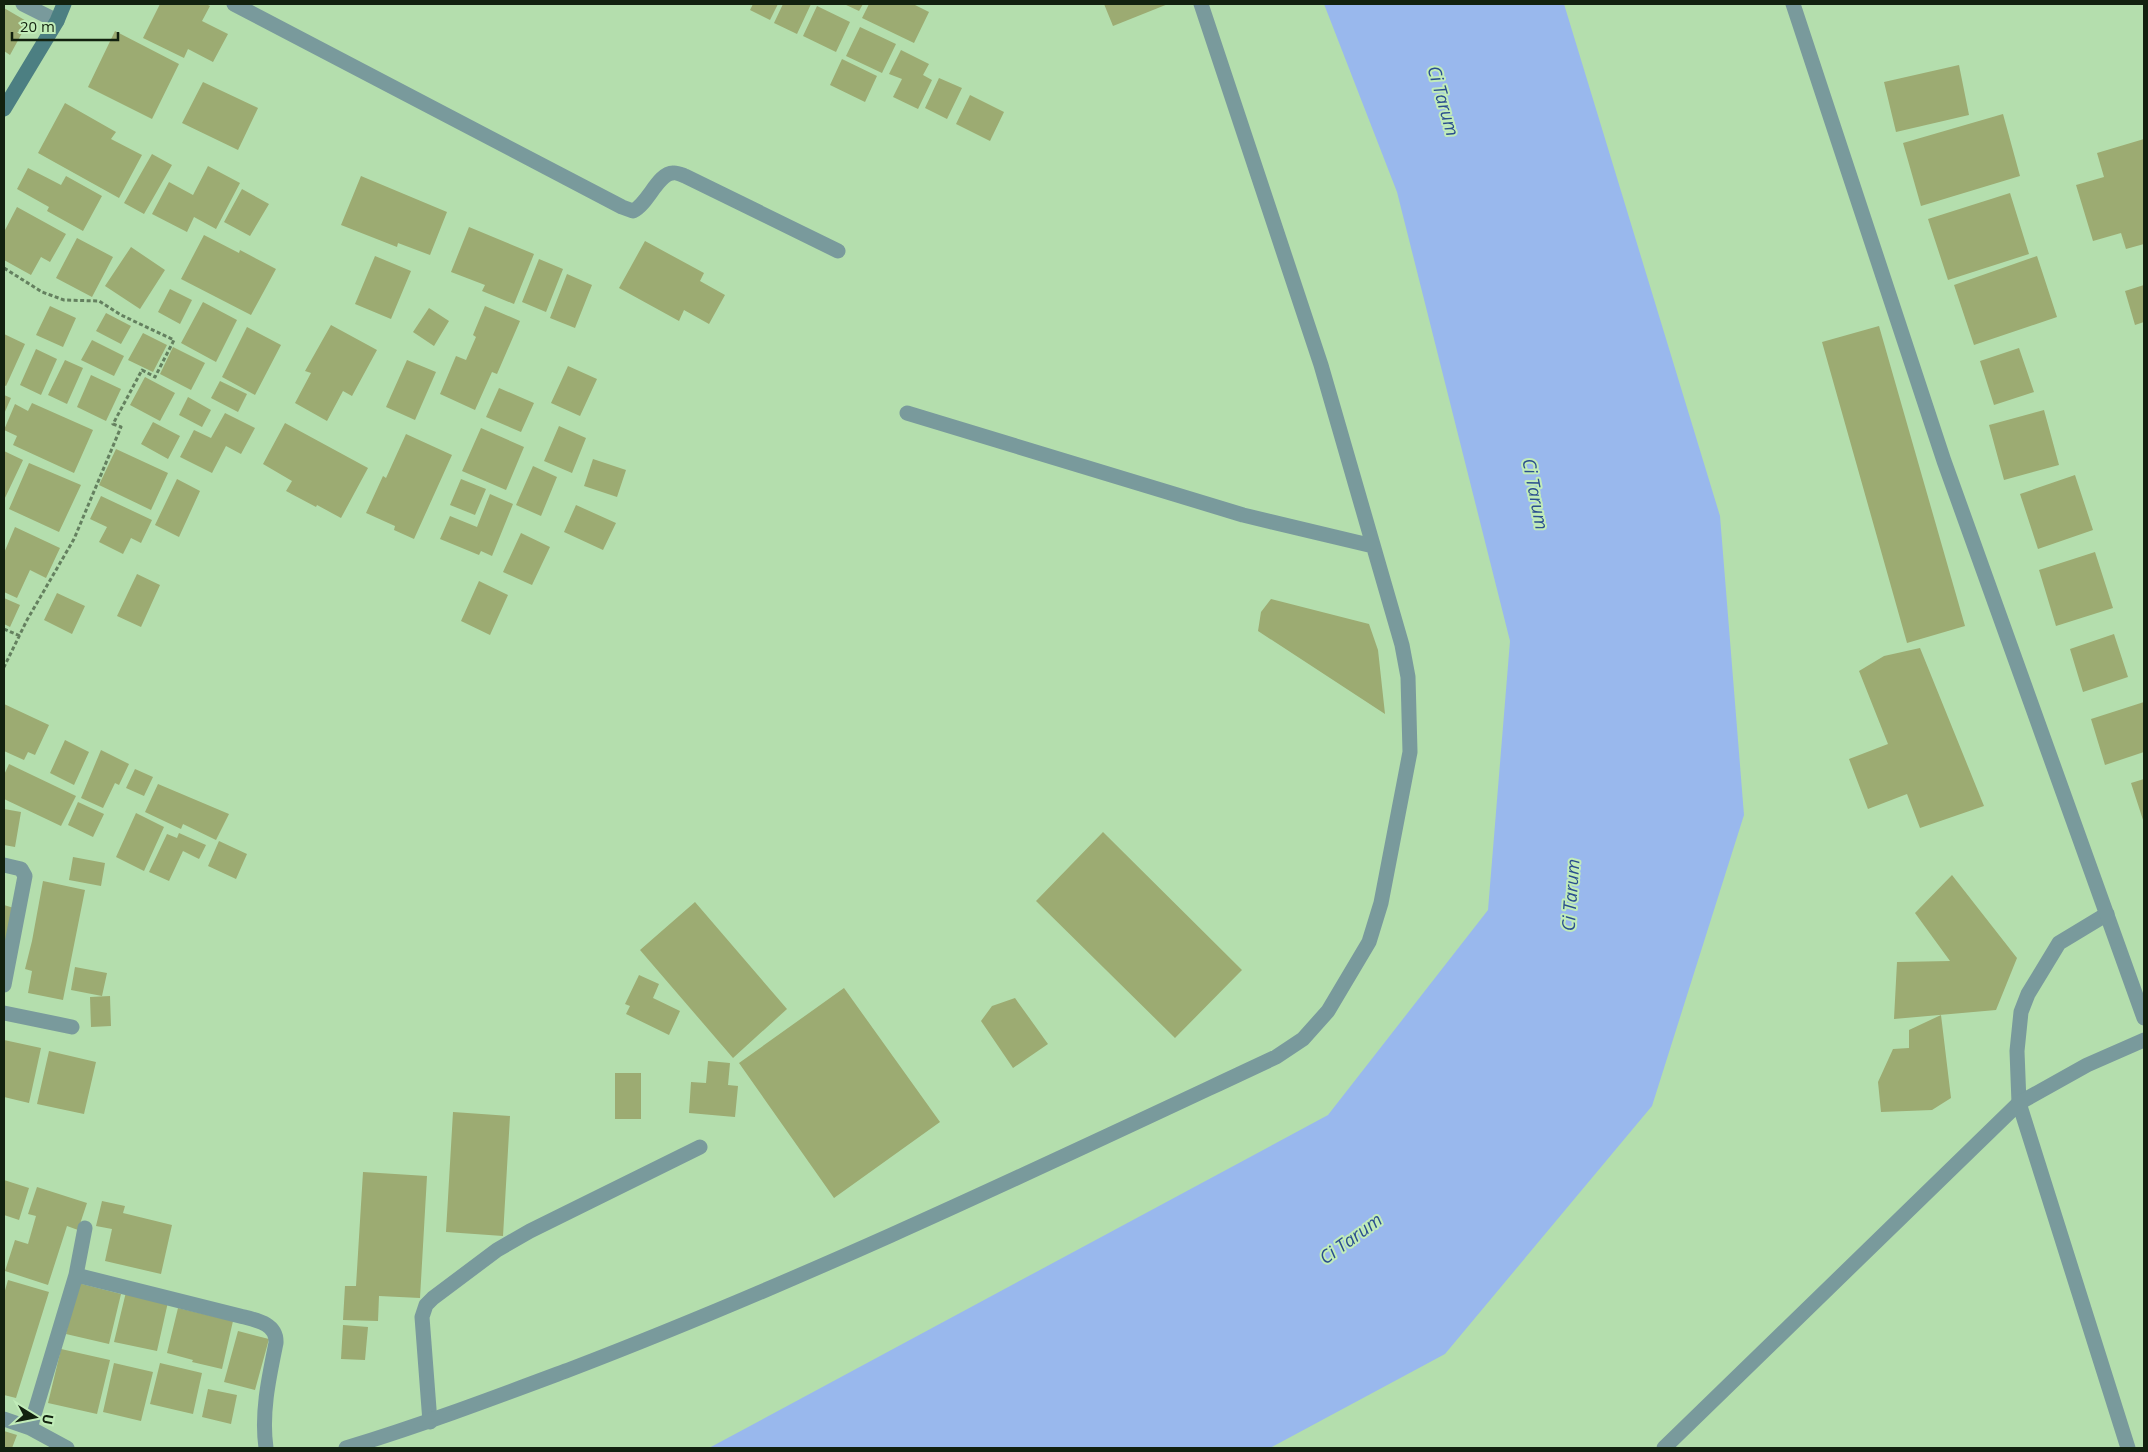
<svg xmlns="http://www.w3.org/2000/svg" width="2148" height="1452" viewBox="0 0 2148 1452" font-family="'Open Sans',sans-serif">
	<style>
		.water { fill: #99b8ed }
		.building { fill: #9cab72 }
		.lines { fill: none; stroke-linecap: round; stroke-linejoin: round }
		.path { stroke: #64805f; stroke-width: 3; stroke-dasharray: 4 2.5; stroke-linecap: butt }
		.lane { stroke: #799a9c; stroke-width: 15 }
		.street { stroke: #799a9c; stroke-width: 15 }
		.secondary { stroke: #4c7f82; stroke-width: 15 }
		.labels { text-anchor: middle; stroke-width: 4; stroke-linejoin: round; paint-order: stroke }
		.water-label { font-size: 18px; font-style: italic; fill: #2a4e8e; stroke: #c1ecb9 }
	</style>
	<rect width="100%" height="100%" fill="#b4dead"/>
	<path class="water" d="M1324,4H1564L1720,516L1744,815L1652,1106L1445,1354L1270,1448H709L1328,1115L1488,910L1510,641L1397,192Z"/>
	<path class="building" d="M160,4H206L210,6L202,21L228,34L213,62L188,49L184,58L143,38Z
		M753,4H778L770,20L750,10Z
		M783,4H811L797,34L774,23Z
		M844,4H863L859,11Z
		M869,4H913L929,12L914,43L862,18Z
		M1104,4H1168L1113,26Z
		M817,6L850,22L836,52L803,36Z
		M4,8L28,22L10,55L4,51Z
		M860,27L896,44L882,73L846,56Z
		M115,31L179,64L152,119L88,87Z
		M901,50L929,64L923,75L932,80L918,109L893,97L902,79L889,74Z
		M842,59L877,76L865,102L830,85Z
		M1959,65L1969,115L1896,132L1884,82Z
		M939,78L962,88L947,119L925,108Z
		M203,82L258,108L238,150L182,123Z
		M970,95L1004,112L990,141L956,124Z
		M65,103L116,132L111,139L142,155L119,198L38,153Z
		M2003,114L2020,176L1921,206L1903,143Z
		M2144,139V244L2126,249L2121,233L2093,241L2076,185L2104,177L2097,153Z
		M152,154L172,165L144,214L124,203Z
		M208,166L240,183L216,229L194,217L187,232L152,214L169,182L193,195Z
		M28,168L61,185L66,176L102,196L83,231L47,211L49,207L17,189Z
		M361,176L447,212L430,255L398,243L397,247L341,225Z
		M242,189L269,204L250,236L224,222Z
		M2010,193L2029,254L1948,280L1928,219Z
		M17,207L66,234L50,262L41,257L31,275L4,260V232Z
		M469,227L534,254L514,304L482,291L485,285L451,272Z
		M204,235L239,253L240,250L276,269L251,315L181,279Z
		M77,238L113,257L92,297L56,278Z
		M645,241L704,273L700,281L725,295L709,324L684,310L679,321L619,288Z
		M131,247L165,270L140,309L105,286Z
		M375,256L411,271L391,319L355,304Z
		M2037,256L2057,317L1974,345L1954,285Z
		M539,259L563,269L546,312L522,302Z
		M567,274L592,285L575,328L550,318Z
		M2144,285V322L2135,325L2125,291Z
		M170,289L192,300L180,324L158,312Z
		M203,302L237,320L216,362L181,343Z
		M50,306L76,318L63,347L36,335Z
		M485,306L520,321L497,374L492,372L475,410L440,394L456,356L466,360L476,337L473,335Z
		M429,308L449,321L434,346L413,332Z
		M106,313L131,326L121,344L96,331Z
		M331,325L377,350L352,396L343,391L327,421L295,403L311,373L305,371Z
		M1879,326L1965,626L1907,643L1822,342Z
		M247,327L281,345L255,395L222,377Z
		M143,333L167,345L153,372L128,360Z
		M4,334L25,344L6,386L4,385Z
		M92,340L124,356L114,376L81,360Z
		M173,347L205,363L191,390L160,374Z
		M2019,348L2034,392L1994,405L1980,361Z
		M36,349L57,359L41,395L20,385Z
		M65,360L83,368L67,404L48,395Z
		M407,360L436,372L415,420L386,407Z
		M568,366L597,379L580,416L551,403Z
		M91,375L121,389L106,421L77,407Z
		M145,377L175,393L160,421L130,405Z
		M220,381L247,394L238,412L211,398Z
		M499,388L534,403L521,432L486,417Z
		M4,395L11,398L4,414Z
		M188,397L211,410L202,427L179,415Z
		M32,403L93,430L74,473L13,445L17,436L4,430L15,404L28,411Z
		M2044,410L2059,465L2004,480L1989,425Z
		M225,413L255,428L241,454L226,446L212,473L180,457L194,430L211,438Z
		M153,422L180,436L168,459L141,444Z
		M285,423L368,468L341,518L317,505L316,507L286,491L292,481L263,464Z
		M559,426L586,438L572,473L544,461Z
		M481,428L524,447L506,490L462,471Z
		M406,434L452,455L414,539L394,530L395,526L366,513L383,476L386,478Z
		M116,449L168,473L151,510L99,485Z
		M4,451L23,460L4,500Z
		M593,459L626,470L617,497L584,486Z
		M29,463L81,485L59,532L9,509Z
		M533,466L557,477L541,516L516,505Z
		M2075,475L2093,530L2038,549L2020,494Z
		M177,479L200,491L179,537L155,525Z
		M461,479L486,489L475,515L450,505Z
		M490,494L513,504L492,556L481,551L479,555L440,539L450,516L477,527Z
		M101,496L152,520L141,543L131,538L123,554L99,542L107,527L90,519Z
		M576,505L616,523L603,550L564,532Z
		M15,527L60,548L46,578L30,570L17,598L4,592V553Z
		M521,533L550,547L532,585L503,572Z
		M2095,552L2113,608L2056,626L2039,570Z
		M137,574L160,585L141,627L117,616Z
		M479,581L508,595L490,635L461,621Z
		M57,593L85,606L72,634L44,620Z
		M4,598L20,605L10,627L4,624Z
		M1271,599L1369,624L1378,650L1385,714L1258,631L1261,612Z
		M2114,634L2128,677L2083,692L2070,649Z
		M1920,648L1984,806L1920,828L1907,794L1868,809L1849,759L1888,744L1859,671L1884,656Z
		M2144,702V752L2105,765L2091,719Z
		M4,704L49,725L35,755L28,752L24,760L4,751Z
		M65,740L89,752L74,785L50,773Z
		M101,750L129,764L119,785L115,783L103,808L81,798Z
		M9,764L76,796L61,826L4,799V775Z
		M135,769L153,777L144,796L126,788Z
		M2144,779V823L2131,783Z
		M158,784L229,814L216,840L183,824L181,829L145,812Z
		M78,802L104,814L93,837L68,825Z
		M4,809L21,812L15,847L4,845Z
		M136,813L164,827L144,871L116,857Z
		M1103,832L1242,970L1175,1038L1036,901Z
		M179,833L206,845L199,859L183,851L169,881L149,872L167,834L177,838Z
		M219,841L247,854L236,879L208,866Z
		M73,857L105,863L101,886L69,880Z
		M1952,875L2017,958L1996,1010L1894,1019L1897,962L1950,961L1915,913Z
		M43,881L85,890L63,1000L28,993L32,971L25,969L32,941Z
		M695,902L787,1009L733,1058L640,950Z
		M4,905L17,909L4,958Z
		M75,967L107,973L102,996L71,990Z
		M639,975L659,984L653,998L680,1011L669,1035L626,1014L630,1006L625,1004Z
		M844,988L940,1122L834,1198L739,1063Z
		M110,996L111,1026L91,1027L90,997Z
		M1015,998L1048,1044L1013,1068L981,1021L992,1006Z
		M1941,1015L1951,1098L1932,1110L1881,1112L1878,1082L1893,1049L1909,1048V1030Z
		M4,1040L41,1048L29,1103L4,1097Z
		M49,1051L96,1062L84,1114L37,1104Z
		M708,1061L730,1063L728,1085L738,1086L735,1117L689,1113L691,1082L706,1083Z
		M615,1073H641V1119H615Z
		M453,1112L510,1116L503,1236L446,1232Z
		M363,1172L427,1176L420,1298L379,1296L378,1321L343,1320L345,1286H356Z
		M4,1180L29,1188L19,1220L4,1215Z
		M37,1187L87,1203L78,1230L67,1226L48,1285L5,1271L15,1240L28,1244L36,1216L28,1214Z
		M102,1201L125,1206L123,1213L172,1225L161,1274L105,1261L112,1229L96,1226Z
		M8,1280L49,1292L16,1398L4,1395V1294Z
		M78,1283L121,1294L109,1344L66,1334Z
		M126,1292L168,1302L157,1351L114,1342Z
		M178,1308L233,1321L222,1369L192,1362L193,1360L167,1353Z
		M343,1325L368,1327L365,1360L341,1359Z
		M238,1331L269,1339L255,1390L224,1382Z
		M61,1349L110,1360L97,1414L48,1403Z
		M114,1363L153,1372L141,1421L103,1412Z
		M160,1363L202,1373L193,1414L150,1404Z
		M208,1389L237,1395L231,1424L202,1417Z
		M4,1431L17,1435L12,1448H4Z"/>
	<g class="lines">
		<path class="path" d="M4,268L42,292L64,300L99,301L121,315L174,340L155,377L142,370L113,424L121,427L74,539L27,620L4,667
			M4,629L20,636"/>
		<path class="lane" d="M2019,1103L2017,1051L2021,1012L2028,994L2059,943L2107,914
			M430,1422L422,1317L426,1305L433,1298L497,1250L530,1231L700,1147"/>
		<path class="street" d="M23,4L57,21
			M234,4L622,207L633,211C648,204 658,173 673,173C676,172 682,175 685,176L838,251
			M1793,4L1944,461L2144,1018
			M907,413L1243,515L1373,546
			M4,865L21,869L25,876L4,985
			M4,1013L72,1027
			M2019,1103L2128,1448
			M76,1275L240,1316C256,1320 277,1323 276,1343C269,1377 261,1413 266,1448
			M4,1419L30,1428L67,1448
			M30,1428L76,1275L85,1228
			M346,1448C422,1425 496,1397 571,1369C811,1277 1043,1166 1276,1057L1303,1039L1328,1011L1369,942L1381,903L1410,752L1408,677L1402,645L1321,365L1201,4
			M1664,1448L2019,1103L2087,1065L2144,1040"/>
		<path class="secondary" d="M4,109L57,21L64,4"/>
	</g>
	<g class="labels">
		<g class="water-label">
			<text transform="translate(1443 101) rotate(74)" y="6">Ci Tarum</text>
			<text transform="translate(1535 494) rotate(79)" y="6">Ci Tarum</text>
			<text transform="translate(1571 895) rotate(-86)" y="6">Ci Tarum</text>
			<text transform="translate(1351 1239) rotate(-36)" y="6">Ci Tarum</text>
		</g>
	</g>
	<rect width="2148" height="1452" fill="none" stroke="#12210f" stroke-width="10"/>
	<g transform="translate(35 1417) rotate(100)" stroke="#c1ecb9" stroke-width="4" paint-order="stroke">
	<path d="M0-4L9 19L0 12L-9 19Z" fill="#12210f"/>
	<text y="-8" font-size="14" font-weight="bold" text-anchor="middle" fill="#12210f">U</text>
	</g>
	<path d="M12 32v8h106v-8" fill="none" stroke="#12210f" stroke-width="2.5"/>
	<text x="20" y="32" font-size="15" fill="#12210f" stroke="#c1ecb9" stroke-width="4" paint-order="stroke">20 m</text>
</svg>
